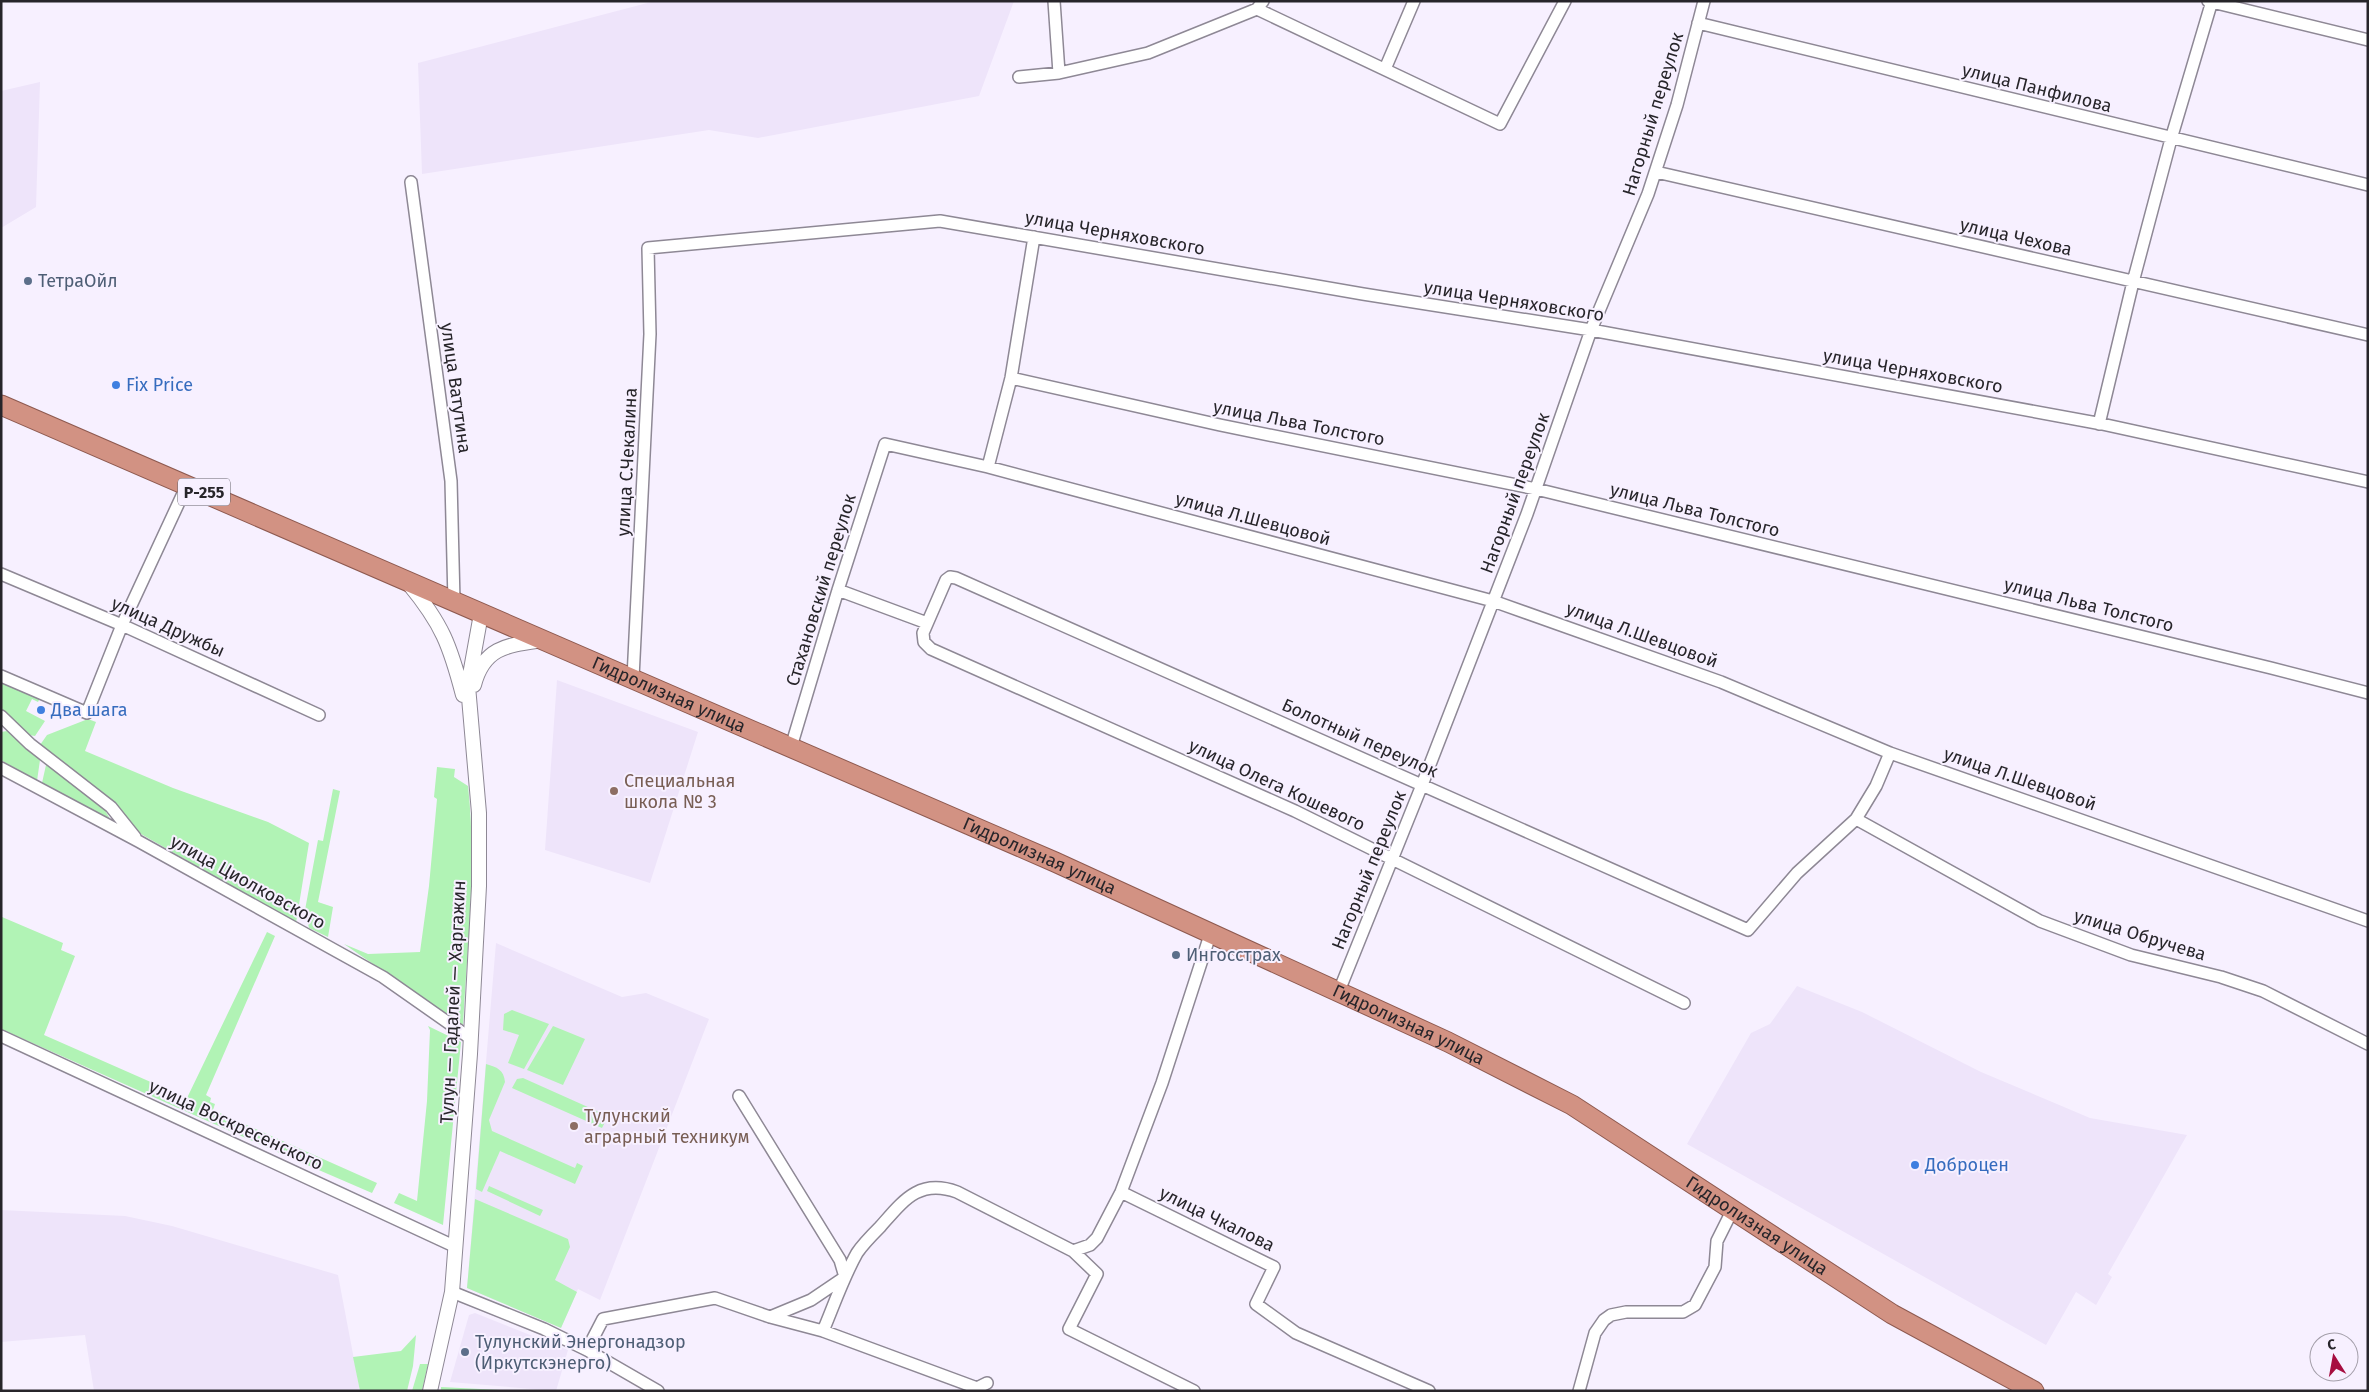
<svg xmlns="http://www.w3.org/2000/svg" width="2369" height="1392" viewBox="0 0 2369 1392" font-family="'Fira Sans',sans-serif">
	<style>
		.built { fill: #eee4fa }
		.green { fill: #b1f3b5 }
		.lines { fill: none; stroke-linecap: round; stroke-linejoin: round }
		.minor-casing { stroke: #8e8895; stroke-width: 14 }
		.tertiary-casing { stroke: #8e8895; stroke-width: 16 }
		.trunk-casing { stroke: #8e5a50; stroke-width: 21 }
		.minor { stroke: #fff; stroke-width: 11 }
		.tertiary { stroke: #fff; stroke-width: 14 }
		.trunk { stroke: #d29283; stroke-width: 19 }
		.service-dot { fill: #5c6f8a; stroke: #f7f0ff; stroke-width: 2 }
		.shop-dot { fill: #3f7fe0; stroke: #f7f0ff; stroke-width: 2 }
		.education-dot { fill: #8d6e63; stroke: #f7f0ff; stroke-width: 2 }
		.labels { text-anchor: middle; stroke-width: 4; stroke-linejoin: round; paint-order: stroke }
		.shield { fill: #f7f0ff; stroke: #65626a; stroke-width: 1 }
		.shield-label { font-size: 16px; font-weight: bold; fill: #27252a }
		.street-label { font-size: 18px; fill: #27252a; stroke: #f7f0ff }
		.service-label { font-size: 18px; fill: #4e5e75; stroke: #f7f0ff; text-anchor: start }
		.shop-label { font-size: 18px; fill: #366cbe; stroke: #f7f0ff; text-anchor: start }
		.education-label { font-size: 18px; fill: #785e54; stroke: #f7f0ff; text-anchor: start }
	</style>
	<rect width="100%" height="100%" fill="#f7f0ff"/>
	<path class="built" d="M655,1H1014L979,96L758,138L709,130L422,174L418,63Z
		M40,82L36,207L1,228V91Z
		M557,680L698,732L650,883L545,850Z
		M496,943L622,997L646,993L709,1019L600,1300L578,1289L561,1328L467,1288Z
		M1797,986L1862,1012L1981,1072L2090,1118L2187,1135L2108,1274L2112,1277L2096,1305L2076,1292L2046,1345L1687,1144L1751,1033L1770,1024Z
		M1,1210L125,1216L172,1226L338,1275L360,1391H94L85,1335L1,1342Z
		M475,1313L568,1350L556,1391L450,1382L469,1315Z"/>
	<path class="green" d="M1,678L41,696L38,702L32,699L26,711L45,721L35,736L29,735L1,709Z
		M88,719L96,722L85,751L173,788L268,822L309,843L296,923L134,830L109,798L40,745L47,735Z
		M7,731L40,760L37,781L1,760V732Z
		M46,765L101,803L110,819L42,783Z
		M437,767L455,769L454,777L468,786C477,865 467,947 463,1026L344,944L368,954L420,952L429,886L437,799L434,797Z
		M333,789L340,791L318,902L333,907L328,937L309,928L305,910L318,840L323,841Z
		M2,917L63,943L61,950L75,956L44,1035L187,1098L267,932L275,936L206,1095L211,1098L210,1102L215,1104L213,1110L377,1183L372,1193C248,1140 125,1084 1,1029Z
		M512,1010L549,1024L524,1069L508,1063L519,1035L503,1030L504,1014Z
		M428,1026L461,1042L443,1225L394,1203L399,1193L417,1201L427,1101L430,1030Z
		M553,1026L585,1039L563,1085L527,1070Z
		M486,1064C497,1067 504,1070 505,1082L489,1120L492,1131L575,1168L577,1163L583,1166L575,1184L500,1151L482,1192L476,1189Z
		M523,1078L608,1116L602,1128L512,1088L517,1079Z
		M489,1186L543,1210L540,1216L487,1191Z
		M475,1199L568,1239L570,1247L555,1280L577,1292L561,1328L467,1288Z
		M416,1335L413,1366L407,1391H360L353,1357L401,1351Z
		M420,1364H428L422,1391H412Z
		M441,1387L521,1391H441Z"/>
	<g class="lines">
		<defs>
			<path id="minor" d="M1054,1L1059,73
				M2208,1L2368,40
				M1257,9L1500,124L1565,1
				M1698,23L2368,185
				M1385,69L1414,1
				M1019,77L1059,73L1148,53L1257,9L1263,1
				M1656,172L2368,335
				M411,182L451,481L454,601
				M1011,378L1220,425L1536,489L2271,668L2368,693
				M2099,424L2133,282L2171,139L2212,1
				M988,467L1011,378L1034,237
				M1,574L122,625L319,715
				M838,590L927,623
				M1,676L87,713L122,625L187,485
				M633,678L650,334L648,248L940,221L1363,294L1591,330L2102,424L2368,482
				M1,716L30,744L111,807L135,837
				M791,747L838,590L885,444L988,467L1493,601L1721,682L1890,753L2368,921
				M1,768L138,841L383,977L470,1038
				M1856,819L2040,921L2131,955L2221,977L2263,991L2368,1044
				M1339,991L1422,785L1527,514L1591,330L1648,194L1677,105L1704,1
				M1684,1003L1295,811L931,649L924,642L923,633L946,580L950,577L956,578L1748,930L1797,873L1856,819L1876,786L1890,753
				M1,1036L456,1247
				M739,1096L840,1260L845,1277
				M1121,1192L1274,1267L1256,1304L1296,1333L1429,1391
				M1073,1251L1090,1245L1097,1238L1121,1192L1162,1083L1211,932
				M452,1292L544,1329L587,1350L658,1391
				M770,1317L811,1300L845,1277
				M823,1331C834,1305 843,1278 857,1253C863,1244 872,1235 880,1227C903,1201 919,1178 957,1192L1073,1251L1097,1274L1069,1329L1194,1391
				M587,1350L603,1319L715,1298L770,1317L823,1331L977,1388L987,1383
				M1579,1391L1595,1333L1604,1320L1611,1315L1626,1312H1683L1695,1305L1715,1267L1717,1241L1733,1209"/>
			<path id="tertiary" d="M409,584C442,624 450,645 463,695
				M474,685C484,646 509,645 544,640
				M430,1391L452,1292L470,1054L479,886V813L468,686L481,614"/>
			<g id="trunk">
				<path id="s1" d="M1,405L1055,862L1448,1042L1572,1105L1892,1314L2034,1391"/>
			</g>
		</defs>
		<use href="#minor" class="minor-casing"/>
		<use href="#tertiary" class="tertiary-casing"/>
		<use href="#trunk" class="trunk-casing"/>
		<use href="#minor" class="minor"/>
		<use href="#tertiary" class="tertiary"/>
		<use href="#trunk" class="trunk"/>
	</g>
	<g class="service-dot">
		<circle cx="28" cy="281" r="5"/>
		<circle cx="1176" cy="955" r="5"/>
		<circle cx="465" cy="1352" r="5"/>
	</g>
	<g class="shop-dot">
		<circle cx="116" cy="385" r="5"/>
		<circle cx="41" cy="710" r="5"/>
		<circle cx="1915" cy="1165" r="5"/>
	</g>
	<g class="education-dot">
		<circle cx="614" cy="791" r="5"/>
		<circle cx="574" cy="1126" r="5"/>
	</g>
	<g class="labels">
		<rect class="shield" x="178" y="478.5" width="52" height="27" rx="4"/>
		<g class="shield-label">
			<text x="204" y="498">Р-255</text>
		</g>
		<g class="street-label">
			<text transform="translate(2037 88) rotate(14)" y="6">улица Панфилова</text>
			<text transform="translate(1653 114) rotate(-73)" y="6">Нагорный переулок</text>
			<text transform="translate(1115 233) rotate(10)" y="6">улица Черняховского</text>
			<text transform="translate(2016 237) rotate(13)" y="6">улица Чехова</text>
			<text transform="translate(1514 301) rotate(9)" y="6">улица Черняховского</text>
			<text transform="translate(1913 371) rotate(10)" y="6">улица Черняховского</text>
			<text transform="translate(456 388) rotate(82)" y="6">улица Ватутина</text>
			<text transform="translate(1299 423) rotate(11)" y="6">улица Льва Толстого</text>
			<text transform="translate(627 462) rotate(-87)" y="6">улица С.Чекалина</text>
			<text transform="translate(1515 493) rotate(-70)" y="6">Нагорный переулок</text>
			<text transform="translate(1695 510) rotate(14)" y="6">улица Льва Толстого</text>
			<text transform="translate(1253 519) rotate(15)" y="6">улица Л.Шевцовой</text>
			<text transform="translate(821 590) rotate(-73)" y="6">Стахановский переулок</text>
			<text transform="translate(2089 605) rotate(14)" y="6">улица Льва Толстого</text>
			<text transform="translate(168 627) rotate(24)" y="6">улица Дружбы</text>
			<text transform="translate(1642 635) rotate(20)" y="6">улица Л.Шевцовой</text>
			<text dy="6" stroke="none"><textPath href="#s1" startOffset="728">Гидролизная улица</textPath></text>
			<text transform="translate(1360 738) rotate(24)" y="6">Болотный переулок</text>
			<text transform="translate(2020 779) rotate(19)" y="6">улица Л.Шевцовой</text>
			<text transform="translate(1277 785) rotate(25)" y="6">улица Олега Кошевого</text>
			<text dy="6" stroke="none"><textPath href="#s1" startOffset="1132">Гидролизная улица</textPath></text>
			<text transform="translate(1369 870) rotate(-68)" y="6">Нагорный переулок</text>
			<text transform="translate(248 882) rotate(29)" y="6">улица Циолковского</text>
			<text transform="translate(2140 935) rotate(17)" y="6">улица Обручева</text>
			<text transform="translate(453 1002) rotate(-87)" y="6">Тулун — Гадалей — Харгажин</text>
			<text dy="6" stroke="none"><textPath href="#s1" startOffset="1538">Гидролизная улица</textPath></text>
			<text transform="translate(236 1125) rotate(25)" y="6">улица Воскресенского</text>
			<text transform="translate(1217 1219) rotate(26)" y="6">улица Чкалова</text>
			<text dy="6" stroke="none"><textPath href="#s1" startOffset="1941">Гидролизная улица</textPath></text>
		</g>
		<g class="service-label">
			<text x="38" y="287">ТетраОйл</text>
			<text x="1186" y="961">Ингосстрах</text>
			<text x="475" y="1348">Тулунский Энергонадзор<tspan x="475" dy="21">(Иркутскэнерго)</tspan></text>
		</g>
		<g class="shop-label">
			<text x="126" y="391">Fix Price</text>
			<text x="51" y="716">Два шага</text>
			<text x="1925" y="1171">Доброцен</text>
		</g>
		<g class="education-label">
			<text x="624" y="787">Специальная<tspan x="624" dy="21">школа № 3</tspan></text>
			<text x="584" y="1122">Тулунский<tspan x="584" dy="21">аграрный техникум</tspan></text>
		</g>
	</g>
	<rect width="2369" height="1392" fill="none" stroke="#27252a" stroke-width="5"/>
	<g transform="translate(2334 1357) rotate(349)"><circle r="24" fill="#f7f0ff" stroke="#a49faa"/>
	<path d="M0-4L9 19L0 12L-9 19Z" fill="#a60d40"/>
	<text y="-8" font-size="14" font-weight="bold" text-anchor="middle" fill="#27252a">С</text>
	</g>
</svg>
